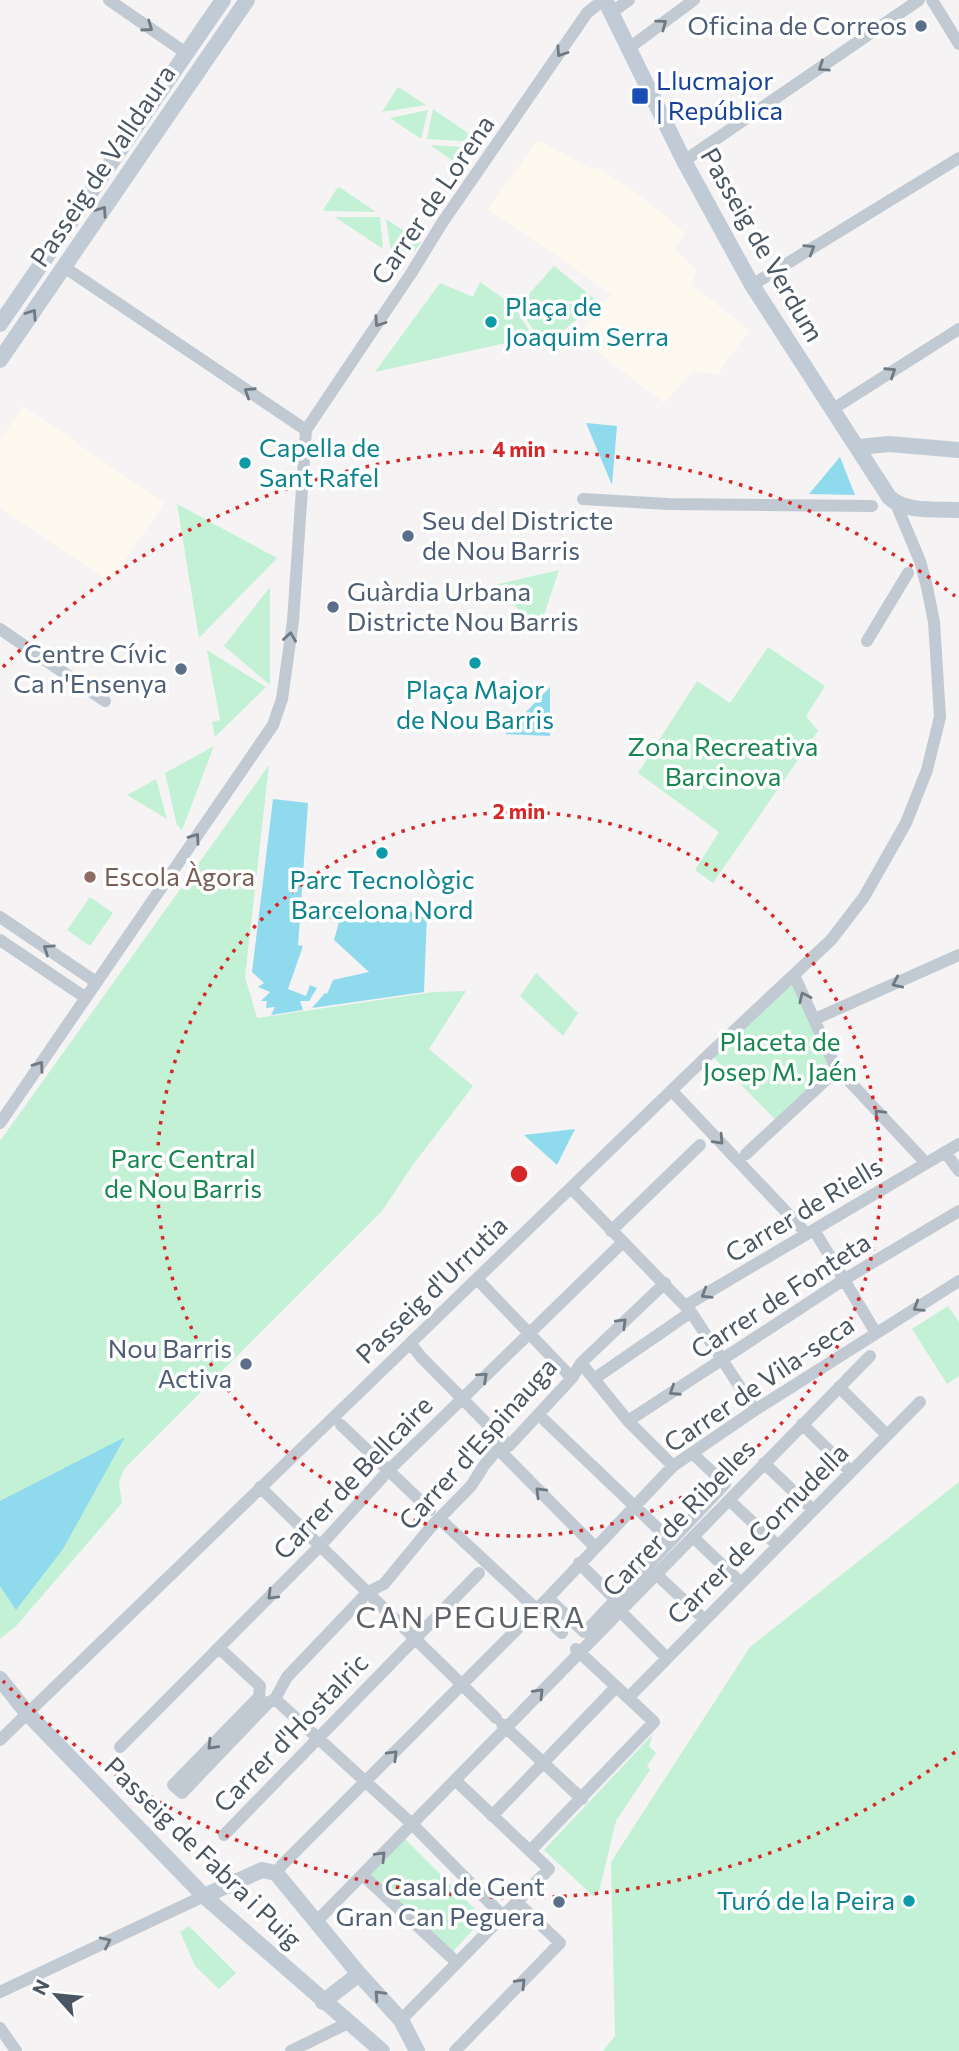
<svg xmlns="http://www.w3.org/2000/svg" width="959" height="2051" viewBox="0 0 959 2051" font-family="Commissioner,sans-serif">
	<style>
		.commercial { fill: #fdf9ef }
		.green { fill: #c3f1d5 }
		.water { fill: #90daee }
		.lines { fill: none; stroke-linecap: round; stroke-linejoin: round }
		.street { stroke: #c1cad2; stroke-width: 12 }
		.secondary { stroke: #c1cbd6; stroke-width: 16 }
		.oneway { stroke: #6e7983 }
		.oneway2 { stroke: #6e7984 }
		.ring { fill: none; stroke: #d62828; stroke-width: 3.5; stroke-dasharray: 3.5 7 }
		.service-dot { fill: #5c6f8a; stroke: #fff; stroke-width: 2.5 }
		.transit-dot { fill: #1a4fb4; stroke: #fff; stroke-width: 2.5 }
		.culture-dot { fill: #0f9aa8; stroke: #fff; stroke-width: 2.5 }
		.education-dot { fill: #8d6e63; stroke: #fff; stroke-width: 2.5 }
		.labels { text-anchor: middle; stroke-width: 7; stroke-linejoin: round; paint-order: stroke }
		.service-label { font-size: 26px; fill: #4e5e75; stroke: #fff; text-anchor: end }
		.transit-label { font-size: 26px; fill: #164399; stroke: #fff; text-anchor: start }
		.street-label { font-size: 26px; fill: #4a5661; stroke: #fff }
		.culture-label { font-size: 26px; fill: #0d838f; stroke: #fff; text-anchor: start }
		.park-label { font-size: 26px; fill: #17864f; stroke: #fff }
		.education-label { font-size: 26px; fill: #785e54; stroke: #fff; text-anchor: start }
		.quarter-label { font-size: 30px; letter-spacing: 2px; fill: #5f6368; stroke: #fff }
		.centre { fill: #d62828; stroke: #fff; stroke-width: 3.5 }
		.ring-label { font-size: 21px; text-anchor: middle; font-weight: bold; fill: #d62828; stroke: #fff; stroke-width: 7; stroke-linejoin: round; paint-order: stroke }
	</style>
	<rect width="100%" height="100%" fill="#f5f3f3"/>
	<path class="commercial" d="M538,140L589,168L601,169L636,192L685,233L674,249L697,270L691,284L749,330L717,375L693,371L664,403L577,336L612,294L488,209Z
		M23,406L164,503L110,582L0,507V440Z"/>
	<path class="green" d="M398,87L426,105L382,112Z
		M433,109L481,142L427,139Z
		M428,110L421,139L390,118Z
		M430,145L464,147L460,166Z
		M338,187H339L376,212L326,211L323,210Z
		M335,217H380L383,249Z
		M386,219L421,242L414,252L391,253Z
		M554,266L596,300L521,303Z
		M480,282L514,306L533,337L375,372L440,283L473,297Z
		M598,302L559,334L537,336L519,307Z
		M177,504L277,558L199,638Z
		M559,570L539,630L494,585Z
		M270,587V685L224,646Z
		M768,647L825,686L806,716L818,731L713,883L695,870L719,832L638,773L697,681L730,703Z
		M207,650L266,687L215,737L212,722L220,720Z
		M214,746L182,830L177,825L165,773Z
		M269,765L245,977L257,1018L434,992L466,991L429,1049L473,1086L412,1166L382,1211L124,1469L119,1482L122,1503L17,1625L0,1639V1141Z
		M156,779L167,819L127,795Z
		M90,897L113,913L90,946L67,930Z
		M536,973L578,1013L563,1036L520,996Z
		M794,975L837,1069L779,1123L710,1054Z
		M948,1306L959,1322V1376L947,1384L912,1329Z
		M959,1482V2051H603L615,2036L611,1862L750,1647Z
		M653,1734L649,1746L656,1753L647,1766L650,1770L616,1821L599,1891L593,1896L544,1850Z
		M404,1838L484,1918L445,1960L364,1879Z
		M189,1926L236,1973L219,1989L195,1966L180,1932Z"/>
	<path class="water" d="M586,423L617,426L612,485Z
		M840,457L855,495L809,494Z
		M550,687V736L505,734Z
		M273,799L308,803L298,945L303,946L288,989L306,996L310,985L317,988L309,1001H300L303,1010L271,1015L275,1007L266,1008L267,1001H261L270,992L258,987L264,983L252,972Z
		M320,903L427,913L424,992L312,1008L325,993L327,994L333,980L369,972L334,940L339,922L319,916Z
		M575,1129L557,1165L524,1135Z
		M125,1437L63,1549L16,1610L0,1586V1501Z"/>
	<g class="lines">
		<path class="street" d="M109,0L186,53
			M932,0L959,44
			M612,12L629,0
			M629,48L694,0
			M684,161L919,0
			M64,267L306,430
			M752,285L959,158
			M833,409L959,329
			M306,430L412,272L442,223L587,13L603,0
			M583,499L668,504L872,506
			M0,629L105,701
			M867,641L908,573
			M0,917L96,982
			M0,940L86,998
			M794,975L835,1066L926,1163
			M815,1019L959,955
			M672,1091L807,1234
			M0,1123L273,725L282,699L293,621L306,430
			M945,1152L959,1171
			M746,1154L830,1076
			M571,1188L691,1312L755,1410
			M814,1230L876,1333
			M611,1231L700,1145
			M477,1279L572,1378
			M685,1306L959,1144
			M410,1343L422,1358L509,1446
			M581,1363L628,1421L673,1466
			M594,1379L691,1312
			M839,1387L887,1435
			M539,1415L671,1541
			M628,1421L845,1279L959,1211
			M802,1424L851,1472
			M341,1425L430,1510
			M498,1449L595,1547
			M764,1463L813,1510
			M260,1487L496,1718
			M729,1500L778,1546
			M443,1522L562,1633
			M693,1537L741,1583
			M579,1563L616,1600
			M656,1574L705,1620
			M548,1598L584,1632L586,1631L725,1484L692,1453
			M620,1611L667,1658
			M219,1648L260,1686L259,1697L262,1702L268,1703L275,1699L412,1824L503,1916
			M259,1697L173,1785L182,1793L268,1703
			M628,1698L920,1402
			M275,1699L287,1677L368,1592L384,1584L430,1528L471,1486L485,1464L498,1449L509,1446L572,1378L581,1363L665,1283
			M502,1724L582,1799
			M0,1740L706,1057L831,940L864,897L906,823L927,770L940,717L934,622L927,587L920,561L896,504
			M120,1747L320,1546L389,1470L622,1243
			M492,1816L616,1687
			M224,1835L479,1573
			M530,1851L654,1722L576,1649
			M276,1873L282,1865L548,1598L673,1466L755,1410L959,1281
			M368,1880L451,1957
			M316,1922L870,1356
			M0,1992L204,1896
			M401,2020L549,1869L455,1780
			M0,2028L16,2051
			M291,2051L348,2023
			M455,2051L560,1943L517,1902"/>
		<path class="secondary" d="M605,0L684,161L752,285L889,497C905,513 937,509 959,510
			M0,324L223,0
			M0,360L247,0
			M859,447L889,444L959,450
			M0,1679L28,1714L204,1896L382,2051
			M204,1896L262,1870L276,1873L359,1974L401,2020L417,2051
			M323,2002L359,1974"/>
	</g>
	<defs><path id="oneway-chevron" d="M-2-3.5L2.5 0L-2 3.5" fill="none" stroke-width="1.6" stroke-linecap="round" stroke-linejoin="round" transform="scale(1.75)"/></defs>
	<g class="oneway">
		<use href="#oneway-chevron" transform="translate(662 24) rotate(-37)"/>
		<use href="#oneway-chevron" transform="translate(148 27) rotate(35)"/>
		<use href="#oneway-chevron" transform="translate(561 52) rotate(124)"/>
		<use href="#oneway-chevron" transform="translate(823 67) rotate(146)"/>
		<use href="#oneway-chevron" transform="translate(810 249) rotate(-32)"/>
		<use href="#oneway-chevron" transform="translate(379 322) rotate(124)"/>
		<use href="#oneway-chevron" transform="translate(891 372) rotate(-33)"/>
		<use href="#oneway-chevron" transform="translate(249 392) rotate(-147)"/>
		<use href="#oneway-chevron" transform="translate(290 637) rotate(-82)"/>
		<use href="#oneway-chevron" transform="translate(195 838) rotate(-55)"/>
		<use href="#oneway-chevron" transform="translate(48 949) rotate(-146)"/>
		<use href="#oneway-chevron" transform="translate(897 983) rotate(156)"/>
		<use href="#oneway-chevron" transform="translate(804 997) rotate(-115)"/>
		<use href="#oneway-chevron" transform="translate(39 1066) rotate(-55)"/>
		<use href="#oneway-chevron" transform="translate(879 1114) rotate(-133)"/>
		<use href="#oneway-chevron" transform="translate(719 1140) rotate(47)"/>
		<use href="#oneway-chevron" transform="translate(706 1294) rotate(149)"/>
		<use href="#oneway-chevron" transform="translate(918 1307) rotate(148)"/>
		<use href="#oneway-chevron" transform="translate(622 1323) rotate(-44)"/>
		<use href="#oneway-chevron" transform="translate(483 1377) rotate(-42)"/>
		<use href="#oneway-chevron" transform="translate(674 1391) rotate(147)"/>
		<use href="#oneway-chevron" transform="translate(540 1492) rotate(-135)"/>
		<use href="#oneway-chevron" transform="translate(272 1595) rotate(135)"/>
		<use href="#oneway-chevron" transform="translate(539 1693) rotate(-46)"/>
		<use href="#oneway-chevron" transform="translate(212 1745) rotate(134)"/>
		<use href="#oneway-chevron" transform="translate(393 1755) rotate(-45)"/>
		<use href="#oneway-chevron" transform="translate(381 1856) rotate(-46)"/>
		<use href="#oneway-chevron" transform="translate(106 1942) rotate(-25)"/>
		<use href="#oneway-chevron" transform="translate(521 1983) rotate(-46)"/>
	</g>
	<g class="oneway2">
		<use href="#oneway-chevron" transform="translate(102 211) rotate(-56)"/>
		<use href="#oneway-chevron" transform="translate(32 314) rotate(-56)"/>
		<use href="#oneway-chevron" transform="translate(379 1995) rotate(-133)"/>
	</g>
	<g class="ring">
		<circle cx="519" cy="1174" r="362"/>
		<path d="M955 1752A724 724 0 0 1 3 1681M3 667A724 724 0 0 1 955 596"/>
	</g>
	<g class="service-dot">
		<circle cx="921" cy="26" r="7"/>
		<circle cx="408" cy="536" r="7"/>
		<circle cx="333" cy="607" r="7"/>
		<circle cx="181" cy="669" r="7"/>
		<circle cx="246" cy="1364" r="7"/>
		<circle cx="559" cy="1902" r="7"/>
	</g>
	<rect class="transit-dot" x="631" y="87" width="18" height="18" rx="3.5"/>
	<g class="culture-dot">
		<circle cx="491" cy="322" r="7"/>
		<circle cx="245" cy="463" r="7"/>
		<circle cx="475" cy="663" r="7"/>
		<circle cx="382" cy="853" r="7"/>
		<circle cx="909" cy="1901" r="7"/>
	</g>
	<circle class="education-dot" cx="90" cy="877" r="7"/>
	<g class="labels">
		<g class="service-label">
			<text x="907" y="35">Oficina de Correos</text>
			<text x="422" y="530" text-anchor="start">Seu del Districte<tspan x="422" dy="30">de Nou Barris</tspan></text>
			<text x="347" y="601" text-anchor="start">Guàrdia Urbana<tspan x="347" dy="30">Districte Nou Barris</tspan></text>
			<text x="167" y="663">Centre Cívic<tspan x="167" dy="30">Ca n'Ensenya</tspan></text>
			<text x="232" y="1358">Nou Barris<tspan x="232" dy="30">Activa</tspan></text>
			<text x="545" y="1896">Casal de Gent<tspan x="545" dy="30">Gran Can Peguera</tspan></text>
		</g>
		<g class="transit-label">
			<text x="656" y="90">Llucmajor<tspan x="656" dy="30">| República</tspan></text>
		</g>
		<g class="street-label">
			<text transform="translate(103 166) rotate(-56)" y="9">Passeig de Valldaura</text>
			<text transform="translate(433 200) rotate(-56)" y="9">Carrer de Lorena</text>
			<text transform="translate(762 245) rotate(60)" y="9">Passeig de Verdum</text>
			<text transform="translate(804 1210) rotate(-31)" y="9">Carrer de Riells</text>
			<text transform="translate(432 1290) rotate(-44)" y="9">Passeig d'Urrutia</text>
			<text transform="translate(781 1296) rotate(-33)" y="9">Carrer de Fonteta</text>
			<text transform="translate(759 1384) rotate(-34)" y="9">Carrer de Vila-seca</text>
			<text transform="translate(478 1444) rotate(-48)" y="9">Carrer d'Espinauga</text>
			<text transform="translate(353 1478) rotate(-46)" y="9">Carrer de Bellcaire</text>
			<text transform="translate(679 1518) rotate(-46)" y="9">Carrer de Ribelles</text>
			<text transform="translate(758 1534) rotate(-45)" y="9">Carrer de Cornudella</text>
			<text transform="translate(291 1733) rotate(-46)" y="9">Carrer d'Hostalric</text>
			<text transform="translate(203 1853) rotate(44)" y="9">Passeig de Fabra i Puig</text>
		</g>
		<g class="culture-label">
			<text x="505" y="316">Plaça de<tspan x="505" dy="30">Joaquim Serra</tspan></text>
			<text x="259" y="457">Capella de<tspan x="259" dy="30">Sant Rafel</tspan></text>
			<text x="475" y="699" text-anchor="middle">Plaça Major<tspan x="475" dy="30">de Nou Barris</tspan></text>
			<text x="382" y="889" text-anchor="middle">Parc Tecnològic<tspan x="382" dy="30">Barcelona Nord</tspan></text>
			<text x="895" y="1910" text-anchor="end">Turó de la Peira</text>
		</g>
		<g class="park-label">
			<text x="723" y="756">Zona Recreativa<tspan x="723" dy="30">Barcinova</tspan></text>
			<text x="780" y="1051">Placeta de<tspan x="780" dy="30">Josep M. Jaén</tspan></text>
			<text x="183" y="1168">Parc Central<tspan x="183" dy="30">de Nou Barris</tspan></text>
		</g>
		<g class="education-label">
			<text x="104" y="886">Escola Àgora</text>
		</g>
		<g class="quarter-label">
			<text x="471" y="1628">CAN PEGUERA</text>
		</g>
	</g>
	<circle cx="519" cy="1174" r="10" class="centre"/>
	<g class="ring-label">
		<text x="519" y="457">4 min</text>
		<text x="519" y="819">2 min</text>
	</g>
	<g transform="translate(56 1995) rotate(297)" stroke="#ffffff" stroke-width="5" paint-order="stroke">
	<path d="M0-5L12 26L0 18L-12 26Z" fill="#4a5661"/>
	<text y="-10" font-size="19" font-weight="bold" text-anchor="middle" fill="#4a5661">N</text>
	</g>
</svg>
